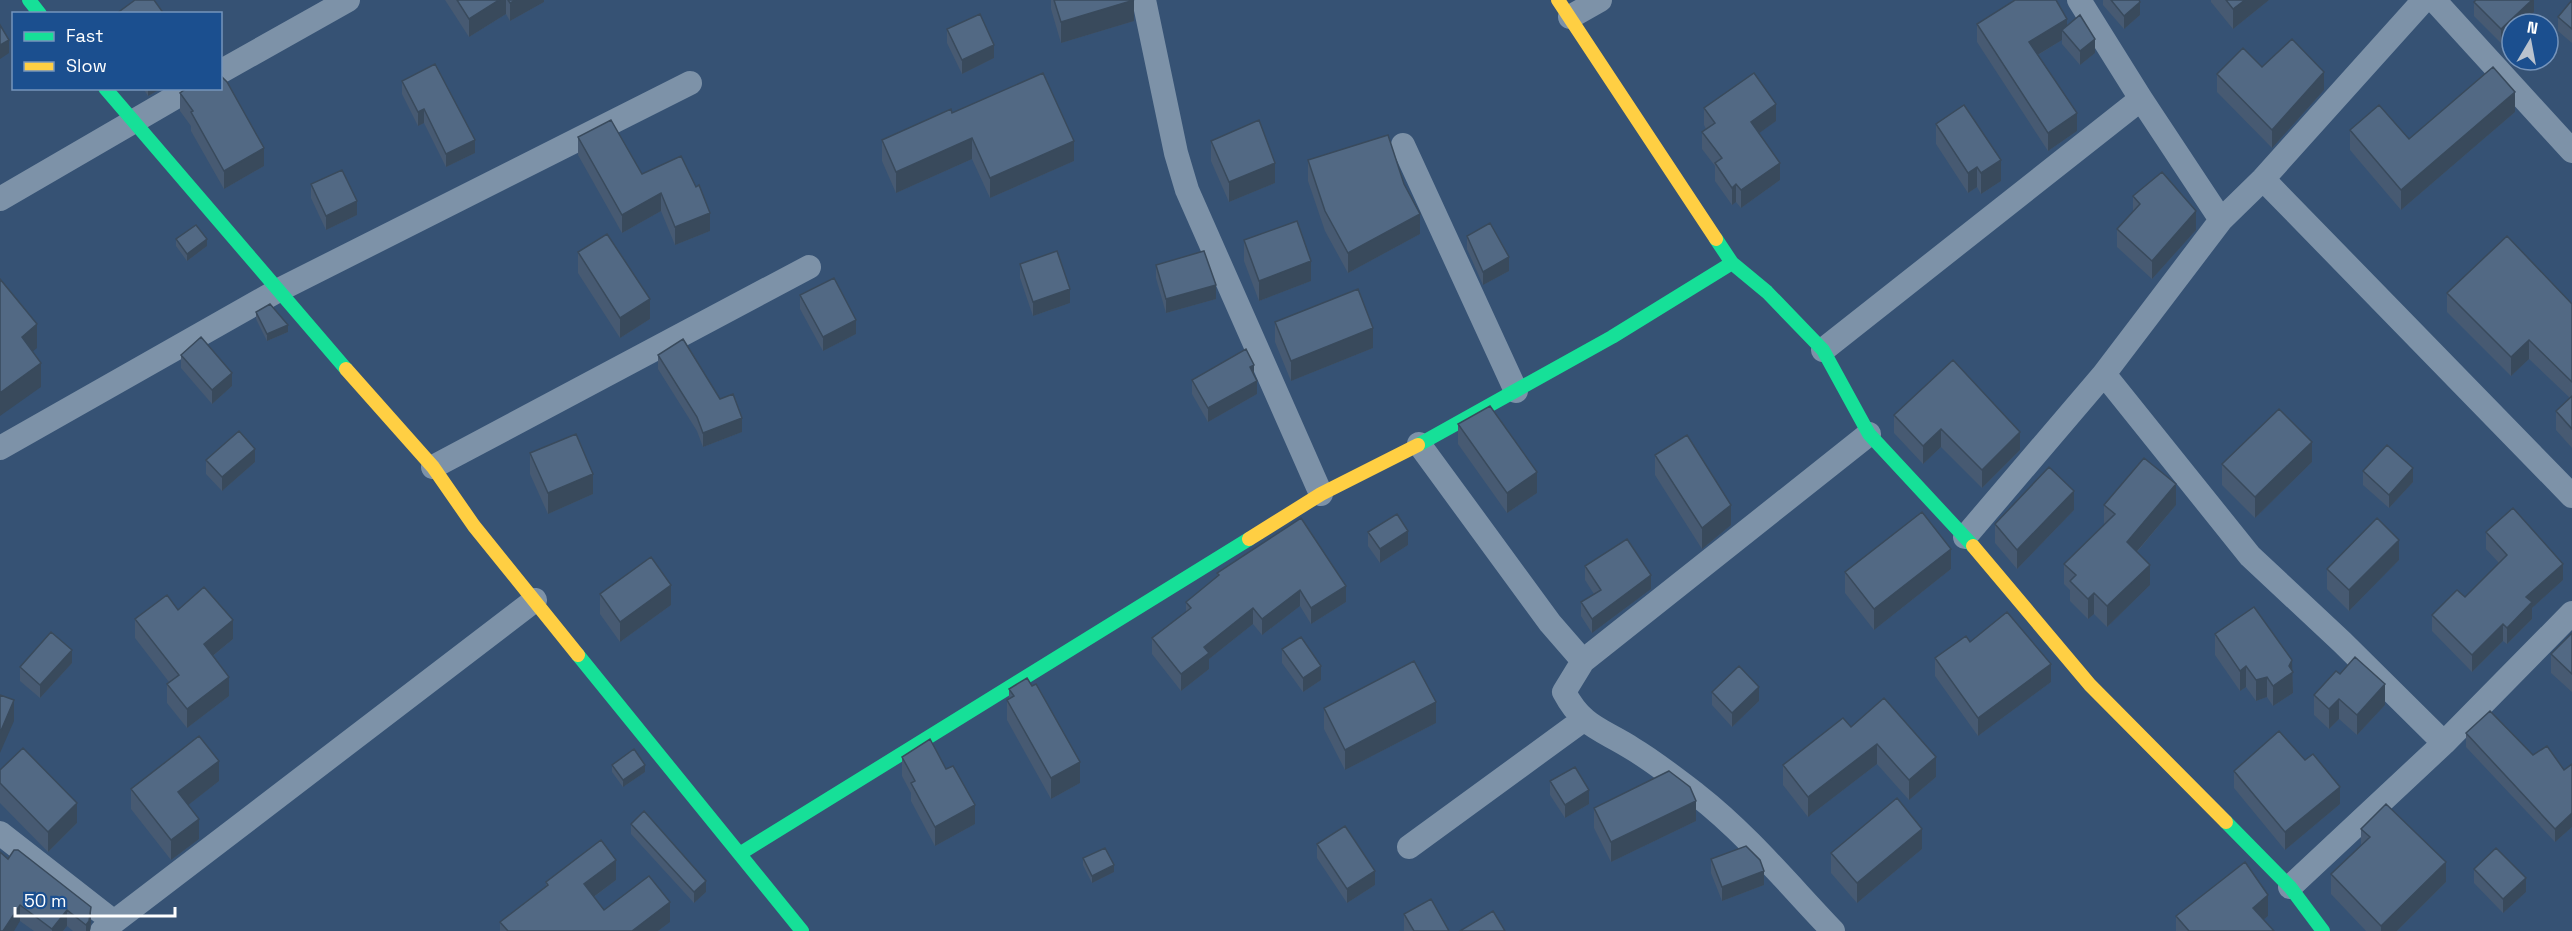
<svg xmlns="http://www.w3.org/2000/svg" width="2572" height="931" viewBox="0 0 2572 931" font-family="'Space Grotesk',sans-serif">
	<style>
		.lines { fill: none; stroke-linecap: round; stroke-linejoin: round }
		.street { stroke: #7d92a8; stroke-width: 24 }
		.fast { stroke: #16e098; stroke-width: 14 }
		.slow { stroke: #ffcf43; stroke-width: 14 }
		.wall { fill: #475a72 }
		.shaded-wall { fill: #394a5c }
		.building { fill: #526984; stroke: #394a5c; stroke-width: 1.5 }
	</style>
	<rect width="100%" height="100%" fill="#365274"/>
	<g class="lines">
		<path class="street" d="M1144,0L1176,153L1187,190L1321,494
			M2079,0L2141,99
			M2434,0L2572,151
			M1570,17L1600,0
			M220,72L348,0
			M1403,145L1516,391
			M2263,179L2572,496
			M0,199L191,88
			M1823,350L2141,99L2221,220
			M2104,374L2250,556L2342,642L2444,743
			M1419,444L1550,623L1583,661L1564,692C1583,728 1602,729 1633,749C1655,762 1676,779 1697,795C1747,834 1789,885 1833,931
			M0,448L277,291L690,83
			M433,467L809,267
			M1965,537L2104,374L2221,220L2263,179L2424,0
			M1583,661L1869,434
			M0,833L114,922
			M1409,847L1583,720
			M2290,887L2444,743L2572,613
			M102,931L535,600"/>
		<path class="fast" d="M29,0L40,14
			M105,88L346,369
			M1716,239L1732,263L1767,292L1823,350L1869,434L1973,546
			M1418,445L1612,337L1732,263
			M578,655L802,931
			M2226,822L2290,887L2323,931
			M741,853L1249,539"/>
		<path class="slow" d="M1558,0L1716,239
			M346,369L433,467L474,526L578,655
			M1249,539L1321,494L1418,445
			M1973,546L2090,685L2226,822"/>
	</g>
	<path class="wall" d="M445,0H544V2L510,21L506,14L469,37Z
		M1051,0H1134V21L1061,43L1051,9Z
		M2103,0H2139L2140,15L2124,29L2103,5Z
		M2211,0H2269L2233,29L2211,2Z
		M2534,0V12L2512,24V33L2501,43L2474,16V2Z
		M2572,0V43L2558,31V17Z
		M1977,24L2067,26L2095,53L2080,65L2062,44V40L2038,55L2077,131L2048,151L1977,42Z
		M947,29L994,58L962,74L947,43Z
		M2262,67L2324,90L2272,148L2217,92V74Z
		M402,81L475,153L446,167L424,123L418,126L402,94Z
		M143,88H162L148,96Z
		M180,93L264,166L224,189L191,131V126L180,111Z
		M1704,108L1776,121L1759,133L1780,180L1741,208L1736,202L1732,205L1715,181V166L1702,149V132L1706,129L1704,125Z
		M2515,112L2401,210L2350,150V130L2409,139Z
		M952,113L1074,161L990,198L972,159L896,193L882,161V140Z
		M1936,124L2001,181L1981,194L1977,187L1968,193L1936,144Z
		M578,137L642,174L710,231L675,245L661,211L622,233L578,155Z
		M1211,141L1275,183L1229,202L1211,161Z
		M1308,160L1420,234L1348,273L1325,231L1308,181Z
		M311,184L357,215L326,230L311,198Z
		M2133,196L2196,230L2152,279L2117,247V229L2133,212Z
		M1467,236L1509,271L1483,285L1467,249Z
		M176,239L207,246L187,261L176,246Z
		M1244,240L1311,281L1259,301L1244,261Z
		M578,252L650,319L620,338L578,273Z
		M1020,264L1070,303L1033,316L1020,278Z
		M1156,265L1216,299L1166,313L1156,278Z
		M2447,293L2572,304V448L2556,430V411L2570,398L2529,359L2511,376L2447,312Z
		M800,295L856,334L823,351L800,309Z
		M256,312L288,332L267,341L256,319Z
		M1275,322L1373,348L1291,381L1275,342Z
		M181,355L232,386L212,404L181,368Z
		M658,355L742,432L703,447L697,431L658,369Z
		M1192,380L1257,394L1208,422L1192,394Z
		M1894,415L2020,450L1982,488L1941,447L1923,464L1894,433Z
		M1458,424L1537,493L1507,513L1458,444Z
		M530,453L593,494L548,514L530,474Z
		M1655,455L1731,525L1702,549L1655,475Z
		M206,460L255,462L222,491L206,474Z
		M2312,462L2255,518L2222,485V464Z
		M2363,471L2413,482L2389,508L2363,485Z
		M2104,505H2176L2137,552L2150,585L2107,627L2094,614L2088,619L2070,601V590L2064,584V564L2104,525Z
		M2074,510L2017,569L1995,543V524Z
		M1301,518L1346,602L1311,624L1300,606L1262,635L1253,624L1209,659V669L1181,691L1152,654V638L1186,612V602L1217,577V573Z
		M1368,532L1408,545L1380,563L1368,546Z
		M2486,532L2563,580L2532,608V619L2507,644L2503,641L2472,672L2432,631V615L2465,597L2499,563L2486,549Z
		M2399,560L2349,611L2327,589V569Z
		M1585,566L1651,589L1592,633L1581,616V602L1594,594L1585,580Z
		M1951,569L1874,630L1845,593V572Z
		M600,594L671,605L620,642L600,614Z
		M178,610L233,639L213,656L229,696L187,728L167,703V684L169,682L135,638V619Z
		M2572,633V692L2551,673V654Z
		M2215,634L2292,671L2293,693L2273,706L2267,697L2256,701L2246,687L2240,691L2215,655Z
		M1970,642L2051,682L1978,736L1935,676V658Z
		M1282,649L1321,680L1303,692L1282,663Z
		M72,663L40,698L20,681V667Z
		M2340,674L2385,705L2357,735L2339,719L2329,729L2314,715V695Z
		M1009,689L1080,783L1051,799L1007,720V700L1009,699Z
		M1712,692L1759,701L1732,727L1712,705Z
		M1324,708L1436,723L1345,770L1324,729Z
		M1851,727L1936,777L1909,800L1877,764L1808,817L1783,785V765Z
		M2466,733L2564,770L2572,764V827L2555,842L2466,747Z
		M902,757L975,824L935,846L911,801V793L902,776Z
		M612,765L645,772L623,787L612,772Z
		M0,770L77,823L48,852L0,803Z
		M2234,771L2340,804L2285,850L2234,788Z
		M219,781L188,805L199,839L171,860L131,809V789Z
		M1550,781L1589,804L1565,818L1550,795Z
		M1594,808L1696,821L1611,862L1594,828Z
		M631,824L706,892L694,903L631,834Z
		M2361,829L2446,882L2397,931H2366L2331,894V874L2361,845Z
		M1317,844L1375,885L1347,903L1317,858Z
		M1922,849L1857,903L1831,873V853Z
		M0,852L91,922L90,931H73L67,926L63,931H34L20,921Z
		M1083,858L1114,872L1092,883L1083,865Z
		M1711,859L1764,885L1722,901L1711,873Z
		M2474,869L2526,892L2503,913L2474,883Z
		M616,880L594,897L604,910L670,922L658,931H500V922L546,887V882Z
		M1404,914L1449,931H1404Z
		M2176,916H2268L2263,920L2274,931H2176Z"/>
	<path class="shaded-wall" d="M499,0H506V14L469,37V19Z
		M516,0H544V2L510,21V3Z
		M1134,0V21L1061,43V22Z
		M2245,0H2269L2233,29V9Z
		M2532,0H2534V12L2521,24H2512V33L2501,43V29Z
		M2140,2V15L2124,29V16Z
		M2067,19V36L2062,30V40L2029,60V42Z
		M2095,39V53L2080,65V51Z
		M9,40V53L0,59V45Z
		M994,45V58L962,74V60Z
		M2324,72V90L2272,148V130Z
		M148,88H162L148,96Z
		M2515,92V112L2401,210V190Z
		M1776,104V121L1751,139V122Z
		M424,109V123L418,126V112Z
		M2077,113V131L2048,151V133Z
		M972,138V159L896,193V172Z
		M475,140V153L446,167V154Z
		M1074,141V161L990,198V178Z
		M264,148V166L224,189V171Z
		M2001,160V181L1981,194V173Z
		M1275,163V183L1229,202V182Z
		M1780,163V180L1741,208V190Z
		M1977,167V187L1968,193V173Z
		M1736,184V202L1732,205V188Z
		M661,193V211L622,233V215Z
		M357,201V215L326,230V216Z
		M2196,211V230L2152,279V261Z
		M710,213V231L675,245V227Z
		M1420,214V234L1348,273V253Z
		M207,239V246L187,261V254Z
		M1509,257V271L1483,285V272Z
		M1311,261V281L1259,301V281Z
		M1216,285V299L1166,313V299Z
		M1070,289V303L1033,316V302Z
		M650,299V319L620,338V318Z
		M856,320V334L823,351V337Z
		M37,324V348L22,360V337Z
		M288,325V332L267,341V334Z
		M1373,328V348L1291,381V361Z
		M2529,340V359L2511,376V357Z
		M41,363V387L0,416V393Z
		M1254,365V378L1250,367Z
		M232,373V386L212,404V390Z
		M1257,381V394L1208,422V408Z
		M742,418V432L703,447V433Z
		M1941,429V447L1923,464V446Z
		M2020,432V450L1982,488V470Z
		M2312,442V462L2255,518V497Z
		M255,449V462L222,491V477Z
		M2413,468V482L2389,508V495Z
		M1537,472V493L1507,513V493Z
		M593,474V494L548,514V493Z
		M2176,484V505L2127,563V542Z
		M2074,491V510L2017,569V550Z
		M1731,505V525L1702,549V528Z
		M1408,531V545L1380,563V549Z
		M2399,540V560L2349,611V590Z
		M1951,549V569L1874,630V609Z
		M2563,564V580L2532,608V619L2507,644V628L2526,597Z
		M2150,565V585L2107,627V606Z
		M1651,575V589L1592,633V619Z
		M671,585V605L620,642V622Z
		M1346,586V602L1311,624V608Z
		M1300,590V606L1262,635V619Z
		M2094,593V614L2088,619V599Z
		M1253,608V624L1209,659V669L1181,691V674L1204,647Z
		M233,620V639L204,663V644Z
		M2503,624V641L2472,672V655Z
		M72,650V663L40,698V685Z
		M2292,660L2293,693L2273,706V686L2289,666Z
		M2051,664V682L1978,736V718Z
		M1321,666V680L1303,692V678Z
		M2246,666V687L2240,691V671Z
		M229,677V696L187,728V709Z
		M2267,677V697L2256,701V680Z
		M2385,684V705L2357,735V715Z
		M1759,687V701L1732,727V713Z
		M2339,699V719L2329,729V709Z
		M14,700V721L0,753V733Z
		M1436,702V723L1345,770V750Z
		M1877,744V764L1808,817V797Z
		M1936,757V777L1909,800V780Z
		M219,761V781L178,813V792Z
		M1080,762V783L1051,799V778Z
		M645,765V772L623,787V780Z
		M2340,787V804L2285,850V832Z
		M1589,790V804L1565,818V805Z
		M1696,801V821L1611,862V842Z
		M77,803V823L48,852V832Z
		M975,805V824L935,846V827Z
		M2572,813V827L2555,842V829Z
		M199,819V839L171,860V840Z
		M1922,829V849L1857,903V883Z
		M616,860V880L584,904V884Z
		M2446,862V882L2397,931H2381V926Z
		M1114,865V872L1092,883V876Z
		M1375,871V885L1347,903V889Z
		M1764,871V885L1722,901V887Z
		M2526,878V892L2503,913V899Z
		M706,881V892L694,903V892Z
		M2268,895V916L2253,928V908Z
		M670,902V922L658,931H632Z
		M20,905V921L14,931H3Z
		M91,907V922L90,931H86V925Z
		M67,910V926L63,931H52V929Z"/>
	<path class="building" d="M135,0H154L164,14H116Z
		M457,0H499L469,19Z
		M508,0H516L510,3Z
		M1054,0H1134L1061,22Z
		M2015,0H2056L2067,19L2029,42L2077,113L2048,133L1977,24Z
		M2111,0H2139L2140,2L2124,16Z
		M2226,0H2245L2233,9Z
		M2476,0H2532L2501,29L2474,2Z
		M2572,0V29L2558,17Z
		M980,14L994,45L962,60L947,29Z
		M2080,15L2095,39L2080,51L2062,30Z
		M0,25L9,40L0,45Z
		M2292,39L2324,72L2272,130L2217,74L2243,48L2262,67Z
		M435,64L475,140L446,154L424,109L418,112L402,81Z
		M2493,67L2515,92L2401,190L2350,130L2379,105L2409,139Z
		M1043,73L1074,141L990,178L972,138L896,172L882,140L951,109L952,113Z
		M1754,73L1776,104L1751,122L1780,163L1741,190L1736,184L1732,188L1715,163L1722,158L1702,132L1715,123L1704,108Z
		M220,75L227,82L264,148L224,171L191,112L193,111L180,93L187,88H220Z
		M1964,105L2001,160L1981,173L1977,167L1968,173L1936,124Z
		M611,120L642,174L681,156L696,187L699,185L710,213L675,227L661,193L622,215L578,137Z
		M1259,120L1275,163L1229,182L1211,141Z
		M1388,135L1404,184L1420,214L1348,253L1325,211L1308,160Z
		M342,170L357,201L326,216L311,184Z
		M2162,172L2196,211L2152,261L2117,229L2140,204L2133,196Z
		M1297,221L1311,261L1259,281L1244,240Z
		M1490,223L1509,257L1483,272L1467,236Z
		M196,225L207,239L187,254L176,239Z
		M607,234L650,299L620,318L578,252Z
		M2507,236L2572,304V382L2529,340L2511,357L2447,293Z
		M1057,251L1070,289L1033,302L1020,264Z
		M1204,251L1216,285L1166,299L1156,265Z
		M834,278L856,320L823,337L800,295Z
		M0,279L37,324L22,337L41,363L0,393Z
		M1358,289L1373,328L1291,361L1275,322Z
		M270,304L288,325L267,334L256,312Z
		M201,337L232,373L212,390L181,355Z
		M683,339L720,399L733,394L742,418L703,433L697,417L658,355Z
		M1246,349L1254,365L1250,367L1257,381L1208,408L1192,380Z
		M1953,360L2020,432L1982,470L1941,429L1923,446L1894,415Z
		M2572,396V429L2556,411Z
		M1490,406L1537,472L1507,493L1458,424Z
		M2279,409L2312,442L2255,497L2222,464Z
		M239,431L255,449L222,477L206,460Z
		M576,434L593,474L548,493L530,453Z
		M1687,435L1731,505L1702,528L1655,455Z
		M2387,445L2413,468L2389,495L2363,471Z
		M2144,458L2176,484L2127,542L2150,565L2107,606L2094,593L2088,599L2070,581L2076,575L2064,564L2115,514L2104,505Z
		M2049,467L2074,491L2017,550L1995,524Z
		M2513,508L2563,564L2526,597L2532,602L2507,628L2503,624L2472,655L2432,615L2457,590L2465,597L2507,555L2486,532Z
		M1922,512L1951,549L1874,609L1845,572Z
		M1397,514L1408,531L1380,549L1368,532Z
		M1301,518L1346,586L1311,608L1300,590L1262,619L1253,608L1204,647L1209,653L1181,674L1152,638L1191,608L1186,602L1219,575L1217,573Z
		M2377,518L2399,540L2349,590L2327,569Z
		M1627,539L1651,575L1592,619L1581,602L1601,590L1585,566Z
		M651,557L671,585L620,622L600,594Z
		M204,587L233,620L204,644L229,677L187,709L167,684L179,675L135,619L167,595L178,610Z
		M2254,607L2292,660L2289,666L2293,672L2273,686L2267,677L2256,680L2246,666L2240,671L2215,634Z
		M2007,612L2051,664L1978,718L1935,658L1966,636L1970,642Z
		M51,632L72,650L40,685L20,667Z
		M2572,633V674L2551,654Z
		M1301,637L1321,666L1303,678L1282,649Z
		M2355,657L2385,684L2357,715L2339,699L2329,709L2314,695L2336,671L2340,674Z
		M1414,661L1436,702L1345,750L1324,708Z
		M1739,666L1759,687L1732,713L1712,692Z
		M1027,678L1032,686L1036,684L1080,762L1051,778L1007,700L1014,696L1009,689Z
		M0,695L14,700L0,733Z
		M1884,698L1936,757L1909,780L1877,744L1808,797L1783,765L1843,718L1851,727Z
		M2490,711L2533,755L2547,746L2564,770L2572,764V813L2555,829L2466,733Z
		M2279,731L2305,760L2313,754L2340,787L2285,832L2234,771Z
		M199,736L219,761L178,792L199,819L171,840L131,789Z
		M930,739L946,769L953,766L975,805L935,827L911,783L915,781L902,757Z
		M23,748L77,803L48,832L0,783V770Z
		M634,749L645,765L623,780L612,765Z
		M1575,767L1589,790L1565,805L1550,781Z
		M1669,771L1690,787L1696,801L1611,842L1594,808Z
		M1897,798L1922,829L1857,883L1831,853Z
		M2386,804L2446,862L2381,926L2331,874L2370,837L2361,829Z
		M644,811L706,881L694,892L631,824Z
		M1345,826L1375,871L1347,889L1317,844Z
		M601,840L616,860L584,884L604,910L649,876L670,902L632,931H508L500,922L548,885L546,882Z
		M1746,846L1760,860L1764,871L1722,887L1711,859Z
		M1105,848L1114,865L1092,876L1083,858Z
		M2496,848L2526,878L2503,899L2474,869Z
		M14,850H18L91,907L89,921L86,925L67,910L52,929L20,905L3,931H0V852L8,859Z
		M2245,862L2268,895L2253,908L2274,931H2189L2176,916Z
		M1431,899L1449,931H1414L1404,914Z
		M1493,911L1505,931H1460Z"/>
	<rect x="12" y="12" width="210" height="78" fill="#1b4f8f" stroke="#7695bc" stroke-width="1.5"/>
	<rect x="24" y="32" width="30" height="9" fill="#16e098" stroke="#7695bc" stroke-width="1.5"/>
	<text x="66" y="42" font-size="18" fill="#ffffff">Fast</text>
	<rect x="24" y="62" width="30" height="9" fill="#ffcf43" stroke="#7695bc" stroke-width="1.5"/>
	<text x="66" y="72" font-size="18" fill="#ffffff">Slow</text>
	<g transform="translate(2530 42) rotate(10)"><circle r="28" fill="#1b4f8f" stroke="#7695bc" stroke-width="1.5"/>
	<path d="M0-4.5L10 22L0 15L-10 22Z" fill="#b9c2ce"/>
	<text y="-9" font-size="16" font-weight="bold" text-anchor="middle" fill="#ffffff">N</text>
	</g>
	<path d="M15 907v9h160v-9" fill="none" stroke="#ffffff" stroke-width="3"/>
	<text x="24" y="907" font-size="18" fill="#ffffff" stroke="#1b4f8f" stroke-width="4.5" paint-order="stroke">50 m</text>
</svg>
